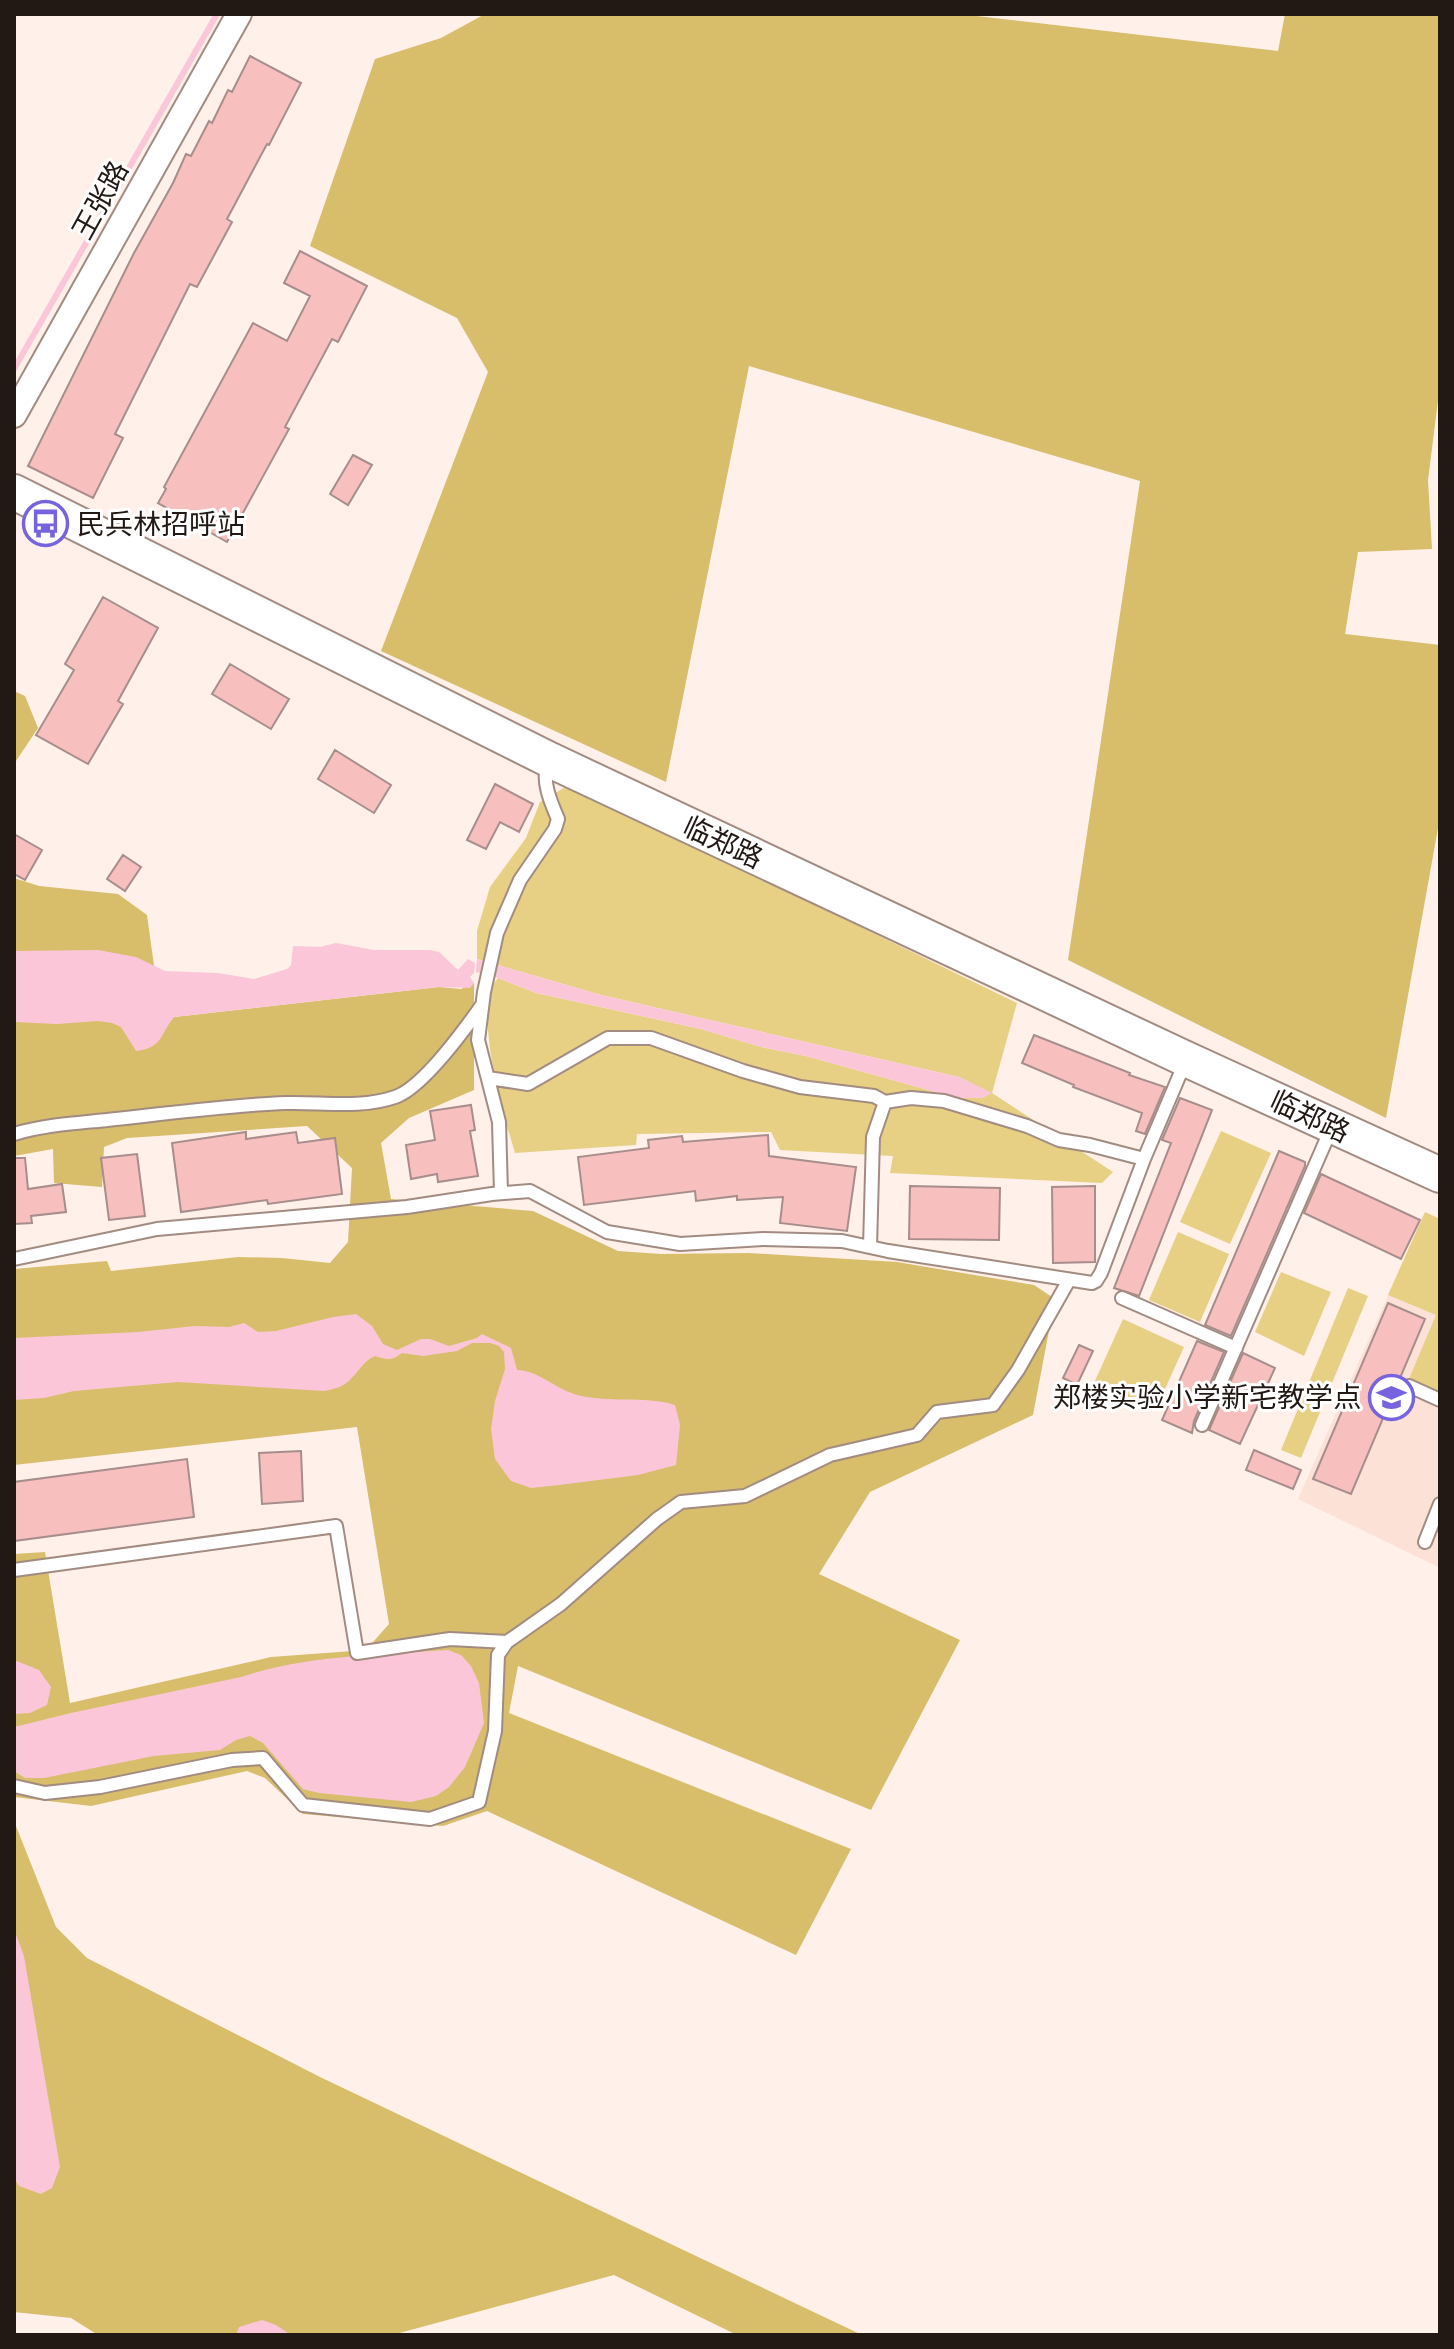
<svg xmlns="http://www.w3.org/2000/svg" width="1454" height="2349" viewBox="0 0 1454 2349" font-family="'Fira Sans','Noto Sans SC',sans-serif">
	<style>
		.built { fill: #fce2d6 }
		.green { fill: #e7cf84 }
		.forest { fill: #d8bd6b }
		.water { fill: #fbc7d8 }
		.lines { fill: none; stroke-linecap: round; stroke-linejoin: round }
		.stream { stroke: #fbc7d8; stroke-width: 6 }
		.building { fill: #f7bfbe; stroke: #a78d8c; stroke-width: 2 }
		.lane-casing { stroke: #a28b81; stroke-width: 16 }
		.street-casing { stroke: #a28b81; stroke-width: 28 }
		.secondary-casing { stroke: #a28b81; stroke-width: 38 }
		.lane { stroke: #fff; stroke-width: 12 }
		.street { stroke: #fff; stroke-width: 24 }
		.secondary { stroke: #fff; stroke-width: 34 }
		.labels { text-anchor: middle; stroke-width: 6; stroke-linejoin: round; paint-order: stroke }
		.street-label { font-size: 28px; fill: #221915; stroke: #fff }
		.poi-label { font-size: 28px; fill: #221915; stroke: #fff; text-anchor: start }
	</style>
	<rect width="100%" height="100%" fill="#fff0e9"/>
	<path class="built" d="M1425,1212L1440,1219V1568L1298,1499Z"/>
	<path class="green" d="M569,785L1017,1003L992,1093L1113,1172L1102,1183L890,1173L893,1156L780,1150L771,1132L637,1134L636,1145L515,1153C504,1116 471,1007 498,978L536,993L701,1029L761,1047L806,1056L957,1098H982L991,1093L959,1077L601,995L477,959V931L490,887L526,838L540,802Z
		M1221,1131L1271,1153L1230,1244L1180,1222Z
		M1425,1212L1440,1219V1392L1409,1379L1436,1315L1388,1295Z
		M1178,1232L1229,1254L1200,1322L1149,1300Z
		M1281,1272L1331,1292L1304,1356L1255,1332Z
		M1348,1288L1368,1296L1301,1458L1281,1450Z
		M1123,1319L1184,1347L1155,1411L1094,1383Z"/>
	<path class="forest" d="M485,14H959L1278,51L1285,14H1440V49L1438,61L1440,62V385L1428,480L1432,549L1358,552L1345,634L1440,645V817L1386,1118L1068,960L1140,481L749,366L666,782L381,651L488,372L457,318L310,246L375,59L441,38Z
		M14,691L25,696L38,728L14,764Z
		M14,878L39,886L118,894L147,915L154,966L174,1017L439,987L461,989L474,983V1090L409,1118L381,1143L391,1199L533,1211L618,1251L661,1254L749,1253L897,1262L1034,1285L1055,1299L1033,1415L870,1492L819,1574L960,1640L871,1810L518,1666L509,1713L851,1849L796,1955L487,1811L443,1826L303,1814L265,1778L247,1771L91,1806L14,1797V1554L45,1552L70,1703L271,1657L366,1650L389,1624L357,1427L14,1465V1269L107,1261L111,1271L238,1257L282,1258L330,1263L348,1242L352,1168L307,1126L127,1138L104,1147L102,1187L54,1183L53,1149L14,1156Z
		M14,1821L56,1927L87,1958L320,2077L862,2335H737L614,2275L392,2335H98L71,2318L14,2312Z"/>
	<path class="water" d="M336,943L374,950H430L439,952L458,970L468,959L475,963L474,973L470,977L474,983L470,988L439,987L174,1017C160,1034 163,1048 136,1051L121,1027L112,1023L98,1021L57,1024L14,1022V951L98,950L136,957L165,971L218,973L254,979L287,969L291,965L293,946L320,947Z
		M477,959L601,995L959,1077L992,1093L982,1098H957L806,1056L761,1047L701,1029L536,993L498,978L476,972Z
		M356,1314L372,1326L383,1344L397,1350L421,1339H430L449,1346L477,1338L482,1334L511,1348L517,1370C539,1371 553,1387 574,1394C607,1404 643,1395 675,1405L680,1425L676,1465L638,1475L559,1485L531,1488L511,1481L495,1459L491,1429L495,1401L505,1369L504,1352L499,1346L490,1343H472L457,1351L423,1356L402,1353C392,1361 387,1360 375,1356C361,1362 357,1376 345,1384C339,1388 332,1389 325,1391L178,1382L74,1391L44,1398L14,1400V1338L138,1332L195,1326L229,1327L244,1323L258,1332L276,1331L333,1317Z
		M448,1650L461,1655L471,1666L479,1683L484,1723L465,1767L449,1787L436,1796L411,1802L319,1793L303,1789L263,1743L250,1736L236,1740L220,1750L154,1756L44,1778H25L14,1771V1727L71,1713L241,1677C307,1655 380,1655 448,1650Z
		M14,1660L39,1670L51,1687L47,1705L30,1713L14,1714Z
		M14,1929L24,1956L60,2167L52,2188L41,2194L19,2186L14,2178Z
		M262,2320L276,2325L291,2335H236L239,2327Z"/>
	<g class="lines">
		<path class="stream" d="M14,369L217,14"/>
	</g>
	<path class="building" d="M250,56L301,83L269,145L267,144L227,219L232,222L197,287L190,284L115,434L123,438L93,498L28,466L134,253L173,183L186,154L191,156L209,121L212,123L228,90L232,92Z
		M300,251L367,286L338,342L332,339L285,427L289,429L227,542L158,503L166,489L164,487L253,323L287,341L310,296L284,283Z
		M353,455L372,465L348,505L330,494Z
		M103,597L158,628L118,701L123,704L88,764L36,735L74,670L65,664Z
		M230,664L289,699L271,729L212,694Z
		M335,750L391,785L374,813L318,779Z
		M495,784L533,804L519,832L500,822L486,849L467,840Z
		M14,834L42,850L25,880L14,874Z
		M123,855L141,867L125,891L107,879Z
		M1034,1035L1130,1073L1129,1075L1165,1087L1145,1134L1136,1131L1142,1113L1073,1087L1074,1085L1022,1063Z
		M1180,1098L1212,1110L1139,1296L1114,1288L1171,1143L1162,1140Z
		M471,1105L475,1130L470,1131L478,1176L438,1182L437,1174L411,1179L406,1145L435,1140L430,1111Z
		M246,1132V1139L296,1132L298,1143L335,1138L342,1194L268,1204L267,1200L181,1212L172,1143Z
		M768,1135L769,1156L856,1167L847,1231L780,1223L783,1197L737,1200V1196L696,1201L695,1191L584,1205L578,1157L649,1148L648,1140L682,1136L683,1142Z
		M1279,1151L1305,1162V1166L1231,1336L1205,1325Z
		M137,1154L145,1216L109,1220L101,1158Z
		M14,1158H25L28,1189L62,1184L66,1212L31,1216L32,1223L14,1224Z
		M1321,1174L1420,1220L1401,1259L1304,1213Z
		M910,1186L1000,1188L999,1240L909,1239Z
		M1095,1186V1262L1053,1263L1052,1187Z
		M1388,1303L1425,1319L1351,1494L1313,1479Z
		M1197,1341L1224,1352L1194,1421L1192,1433L1162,1420Z
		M1079,1345L1093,1351L1077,1385L1063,1378Z
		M1243,1353L1275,1368L1240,1444L1209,1430Z
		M1254,1450L1301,1470L1293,1489L1246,1470Z
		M301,1451L303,1501L262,1504L259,1453Z
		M187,1459L194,1517L14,1541V1482Z"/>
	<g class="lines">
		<defs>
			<path id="lane" d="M488,1078L528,1084L608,1038H651L743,1071L800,1087L874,1096L885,1102
				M14,1134C47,1124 82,1123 116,1119C172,1113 230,1105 286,1103C322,1102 360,1109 395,1097C422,1088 465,1029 482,1005
				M501,1193L499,1122L478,1040L484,992L497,933L520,880L555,829L558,819C551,803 541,780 548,764
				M870,1247L873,1137L885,1102L911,1098L944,1101L1027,1126L1059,1140L1090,1145L1144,1159
				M14,1259L157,1229L407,1207L492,1194L530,1191L607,1232L680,1244L763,1239L842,1241L888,1251L1092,1283L1096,1281L1101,1273L1144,1159L1186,1060
				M1122,1298L1236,1348
				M1409,1386L1440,1400
				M1202,1425L1331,1129
				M1425,1542L1440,1504
				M14,1570L336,1526L357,1653L450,1639L507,1642
				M14,1786L45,1793L100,1787L232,1760L263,1758L303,1805L430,1819L479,1802L495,1731L498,1655L507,1642L561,1604L657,1519L681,1502L745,1496L830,1455L917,1435L937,1412L993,1405L1018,1370L1069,1280"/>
			<path id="street" d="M14,415L239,14"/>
			<path id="secondary" d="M14,492L550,760L1186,1059L1440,1175"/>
		</defs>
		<use href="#lane" class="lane-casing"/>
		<use href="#street" class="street-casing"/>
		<use href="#secondary" class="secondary-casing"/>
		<use href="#lane" class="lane"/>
		<use href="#street" class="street"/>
		<use href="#secondary" class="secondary"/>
	</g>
	<defs>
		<symbol id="bus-ring" viewBox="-11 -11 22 22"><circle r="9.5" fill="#fff" stroke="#7663de" stroke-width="1.5"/><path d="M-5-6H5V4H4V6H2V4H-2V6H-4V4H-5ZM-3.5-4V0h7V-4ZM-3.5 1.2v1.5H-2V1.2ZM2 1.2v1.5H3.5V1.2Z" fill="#7663de"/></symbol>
		<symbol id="school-ring" viewBox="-11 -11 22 22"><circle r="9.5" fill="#fff" stroke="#7663de" stroke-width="1.5"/><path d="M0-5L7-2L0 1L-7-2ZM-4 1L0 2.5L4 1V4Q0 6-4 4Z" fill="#7663de"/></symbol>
	</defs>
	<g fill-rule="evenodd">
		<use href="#bus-ring" x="20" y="498" width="51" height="51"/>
		<use href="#school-ring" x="1366" y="1372" width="51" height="51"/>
	</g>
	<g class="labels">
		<g class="street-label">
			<text transform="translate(100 200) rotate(-61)" y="10">王张路</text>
			<text transform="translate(723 842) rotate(25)" y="10">临郑路</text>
			<text transform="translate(1310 1116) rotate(25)" y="10">临郑路</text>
		</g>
		<g class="poi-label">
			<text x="77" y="534">民兵林招呼站</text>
			<text x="1361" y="1407" text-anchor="end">郑楼实验小学新宅教学点</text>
		</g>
	</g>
	<rect width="1454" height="2349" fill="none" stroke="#221915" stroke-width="32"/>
</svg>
